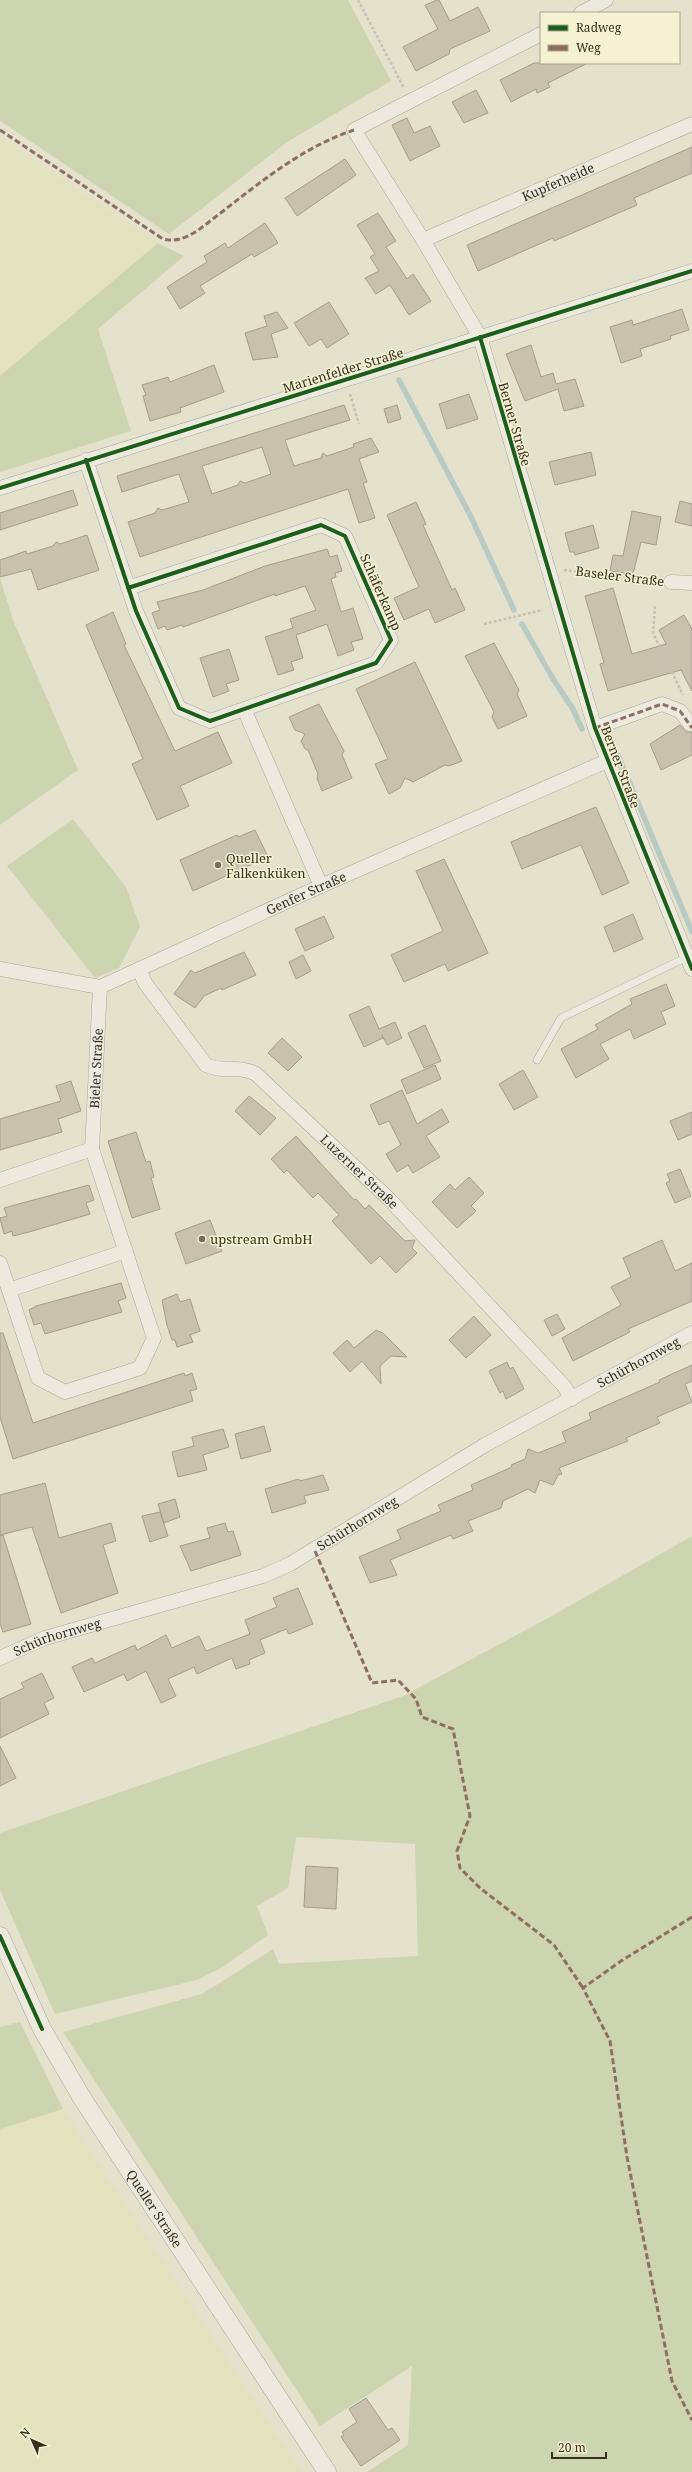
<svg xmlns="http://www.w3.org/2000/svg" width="692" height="2472" viewBox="0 0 692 2472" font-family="'Noto Serif',serif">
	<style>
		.farmland { fill: #e2e2be }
		.green { fill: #cdd5b0 }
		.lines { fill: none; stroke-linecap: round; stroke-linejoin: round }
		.stream { stroke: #b9cac2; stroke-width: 5.5 }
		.building { fill: #c7c1ae; stroke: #a49d8c; fill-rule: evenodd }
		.service-casing { stroke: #a9a696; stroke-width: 8 }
		.minor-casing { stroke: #a9a696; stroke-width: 15 }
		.tertiary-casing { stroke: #a9a696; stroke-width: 19 }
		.path { stroke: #c5c2b5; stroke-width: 2.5; stroke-dasharray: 3 2; stroke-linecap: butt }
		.service { stroke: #eceadf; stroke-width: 7 }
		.minor { stroke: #eceadf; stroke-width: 14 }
		.tertiary { stroke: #eceadf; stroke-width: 18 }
		.quiet { stroke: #8d6e63; stroke-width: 3; stroke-dasharray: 6 3; stroke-linecap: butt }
		.cycleway-casing { stroke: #f5f2d3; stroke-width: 6 }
		.cycleway { stroke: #1b5e20; stroke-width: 4 }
		.poi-dot { fill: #746e5c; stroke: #f5f2d3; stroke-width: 1.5 }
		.labels { text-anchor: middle; stroke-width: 3; stroke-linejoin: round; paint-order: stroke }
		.street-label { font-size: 13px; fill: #38301f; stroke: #f5f2d3 }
		.poi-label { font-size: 13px; fill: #38301f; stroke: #f5f2d3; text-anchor: start }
	</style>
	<rect width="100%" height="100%" fill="#e4e1cd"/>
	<path class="farmland" d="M0,137L158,243L0,376Z
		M63,2109L301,2472H0V2129Z"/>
	<path class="green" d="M0,0H348L391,81L287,142L169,234L0,121Z
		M158,243L184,256L98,329L131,431L0,472V376Z
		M0,578L13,620L78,770L0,825Z
		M73,819L126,887L140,927L119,968L95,978L7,866Z
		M692,1536V2472H367L408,2445L412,2366L320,2426L63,2032L202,1994L273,1949L279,1964L418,1956L415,1844L296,1837L288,1888L257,1906L268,1935L221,1968L197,1980L55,2014L0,1890V1833L403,1696L550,1617Z
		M20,2022L63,2109L0,2129V2027Z"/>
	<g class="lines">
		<path class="stream" d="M399,380L471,517L514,610
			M522,624L553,679L573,709L582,729
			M618,755L692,932"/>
	</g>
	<path class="building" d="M437,0H439L450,21L478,7L490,31L450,49L449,54L416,71L403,47L438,29L425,5Z
		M534,63H588L548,83L550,87L537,93L536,89L511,102L500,80Z
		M476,90L488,113L464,123L452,102Z
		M407,118L414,133L430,126L440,146L410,161L392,125Z
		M692,147V173L634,198L637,205L554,241L553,238L478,271L467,245Z
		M345,159L356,175L297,216L285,198Z
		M378,213L396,241L386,247L407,279L413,274L431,301L409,315L390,285L376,294L365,278L379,271L370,257L375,254L357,225Z
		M265,223L278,243L254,257L252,254L200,286L205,293L180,309L167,287L207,262L204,256L225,243L228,248Z
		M329,302L349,334L327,348L321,339L309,346L294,323Z
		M682,309L689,330L670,336L671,339L640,349L642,356L621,363L610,327L632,320L633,325Z
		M277,312L288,328L271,334L278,357L253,360L245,333L267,326L264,316Z
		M531,345L541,377L553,373L556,384L575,379L584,406L564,411L558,389L525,401L506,354Z
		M214,365L224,392L180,408L181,412L150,421L143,396L146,395L142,385L168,377L170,382Z
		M469,394L478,419L447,429L439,404Z
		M344,405L350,420L285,440L294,466L321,458L323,453L327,456L354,447L353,444L371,438L379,452L359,459L367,482L363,483L375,518L359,523L348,489L140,557L128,522L155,513L158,508L162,510L189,502L179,474L122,492L117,476ZM262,447L271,474L245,483L240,481L238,485L212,494L202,466Z
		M397,405L401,419L388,423L384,409Z
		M591,452L596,475L555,485L549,462Z
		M73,490L78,505L0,530V513Z
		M680,501L692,504V526L675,522Z
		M416,502L426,524L423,525L452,590L455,588L465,610L435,623L429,609L404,620L394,598L419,587L387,515Z
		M632,511L661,517L656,545L641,542L633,574L610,571L613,555L623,556Z
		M593,525L599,548L575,555L574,552H570L565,533Z
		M87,535L99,570L38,590L31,569L0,577V560L26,551L27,554L53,546L56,542L60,544Z
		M327,549L330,557L337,555L342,571L335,573L336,577L331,579L341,612L353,608L363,639L351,642L354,650L338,656L327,624L296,635L303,658L291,662L294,670L278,675L265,637L293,628L290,619L316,610L305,586L275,596V594L183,627L182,625L167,630L165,626L158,629L152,613L160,610L157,602L203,590L265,566Z
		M613,588L632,654L666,644L659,630L684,615L692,629V691L681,670L608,691L600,664L604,663L585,596Z
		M113,612L126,644L124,645L175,751L218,732L232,763L180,786L189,806L157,820L132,764L143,759L86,625Z
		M494,643L519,690L517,694L527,716L498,729L492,717L494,712L465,656Z
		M229,649L239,680L226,684L229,691L213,697L200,658Z
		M415,662L462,761L449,766L445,765L413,782L405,778L400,788L389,794L375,764L388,759L356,689Z
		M319,704L344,751L342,755L352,778L322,791L317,778L318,774L308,750L305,749L301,741L305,734L295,730L289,717Z
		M680,725L686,732H692V755L661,770L650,744Z
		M596,807L629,883L602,895L581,845L522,869L511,842Z
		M255,830L268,857L193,891L180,860L237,835L238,837Z
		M444,859L488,953L448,971L445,964L404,982L391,955L443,931L416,871Z
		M633,914L643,939L614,952L604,927Z
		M324,916L334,938L305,951L295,929Z
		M244,952L256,975L222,990L221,988L204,996L195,1008L174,994L191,970L195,973Z
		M303,955L311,971L296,979L289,962Z
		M666,984L675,1006L661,1012L666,1024L634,1039L630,1029L600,1044L609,1059L576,1078L561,1049L598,1029L595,1025L632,1004L630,999Z
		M369,1006L379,1029L395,1022L402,1038L387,1045L382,1035L383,1038L364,1047L349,1015Z
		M425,1025L441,1061L424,1068L408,1033Z
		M282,1038L302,1057L288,1071L268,1053Z
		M435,1065L441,1079L407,1094L401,1080Z
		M523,1070L538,1097L514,1110L499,1084Z
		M71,1081L81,1111L58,1119L62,1132L0,1150V1119L61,1101L56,1086Z
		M402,1090L417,1124L442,1109L449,1122L426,1136L440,1157L413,1173L408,1165L397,1172L386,1154L401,1145L389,1121L379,1125L370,1105Z
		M249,1096L276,1118L260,1135L235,1111Z
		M692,1112V1134L678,1140L670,1121Z
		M136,1132L146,1162L150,1161L154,1177L151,1178L160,1209L132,1218L108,1141Z
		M296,1136L354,1200L356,1199L365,1209L369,1205L405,1241L415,1240L412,1248L417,1253L396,1273L380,1256L371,1264L332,1221L339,1215L318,1193L313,1198L287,1170L284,1173L271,1159Z
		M680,1169L691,1196L675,1203L666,1183L670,1181L667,1174Z
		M469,1177L484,1193L471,1206L476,1211L457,1228L432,1202L450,1184L455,1190Z
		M89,1185L94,1200L86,1203L90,1214L29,1232L13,1236L12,1231L4,1234L0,1218L7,1216L4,1208Z
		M210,1220L222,1251L186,1264L175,1233Z
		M662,1240L675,1271L692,1263V1301L628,1329L630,1332L573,1361L562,1338L621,1305L611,1287L631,1277L623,1258Z
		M121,1283L126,1298L118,1301L122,1312L45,1334L41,1323L34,1325L29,1310L36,1306Z
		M177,1294L180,1302L190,1299L200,1331L190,1335L193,1342L177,1347L175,1340H172L167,1325L162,1300Z
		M557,1314L565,1329L552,1336L544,1320Z
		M474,1316L491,1335L466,1358L449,1340Z
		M376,1330L383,1333L407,1357L391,1356L380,1366L381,1384L362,1361L350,1372L333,1353L347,1340L354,1348Z
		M0,1333H3L33,1423L184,1373L185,1376L192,1373L197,1389L190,1391L193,1401L13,1459L0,1417Z
		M507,1362L510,1369L513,1367L524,1389L506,1399L503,1391L500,1393L489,1371Z
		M692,1365V1381L685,1384L692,1402L657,1417L660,1423L626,1438L628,1441L559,1468L562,1474L558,1475L553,1485L540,1480L535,1493L528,1489L503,1501L501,1508L468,1521L473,1531L453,1539L451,1535L390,1560L397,1575L370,1583L359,1557L401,1539L397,1530L441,1511L438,1505L473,1490L471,1485L512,1467L511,1465L525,1459L528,1449L538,1453L566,1442L562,1432L591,1419L589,1413L660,1382L659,1380Z
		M264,1426L271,1451L241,1459L235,1434Z
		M223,1429L229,1447L203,1455L207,1470L178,1477L172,1452L194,1446L192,1437Z
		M323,1475L329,1490L304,1496L306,1503L272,1513L265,1489L299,1479L300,1481Z
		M45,1483L59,1538L111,1523L116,1541L103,1545L118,1593L61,1613L32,1527L0,1535V1495Z
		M175,1499L180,1517L164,1523L158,1504Z
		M160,1512L168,1536L150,1542L142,1516Z
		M225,1523L228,1532L233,1531L241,1555L191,1571L180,1546L210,1538L207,1528Z
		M3,1535L31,1624L3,1632L0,1623V1536Z
		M298,1588L313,1624L289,1634L286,1629L260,1640L265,1653L249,1660L250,1664L236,1669L232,1658L197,1674L194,1667L168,1679L176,1696L161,1703L146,1671L127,1681L124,1674L84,1692L72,1667L92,1658L95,1663L135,1645L137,1650L166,1635L172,1648L199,1636L206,1651L250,1634L245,1620L277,1607L273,1598Z
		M42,1673L54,1698L44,1703L49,1714L0,1738V1699L24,1688L21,1683Z
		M0,1746L16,1778L0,1786Z
		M306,1866L338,1868L336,1909L304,1907Z
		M366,2398L388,2430L392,2428L400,2440L361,2466L341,2437L344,2435L342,2432L357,2422L349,2409Z"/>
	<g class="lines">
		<defs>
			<path id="service" d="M537,1060L561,1018L687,957"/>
			<g id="minor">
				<path d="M581,13L606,0"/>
				<path d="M541,34L354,130L423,240L480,337L595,728L692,969"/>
				<path id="s1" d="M423,240L692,124"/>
				<path d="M86,460L136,611L179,708L210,721L376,663L391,640L345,536L321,525L128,588"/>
				<path d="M0,488L692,271"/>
				<path d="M671,582L692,583"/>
				<path d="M244,709L321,886"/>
				<path d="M595,728L662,704L680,711L690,724"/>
				<path id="s2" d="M0,969L100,987L321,886L607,761"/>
				<path id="s3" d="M139,969L145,983L206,1065C221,1073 241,1065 256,1074L390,1200L564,1386L572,1399"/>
				<path d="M0,1180L92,1149"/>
				<path id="s4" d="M0,1263L38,1378L65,1392L140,1368L154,1338L92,1149L100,987"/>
				<path d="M9,1290L126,1251"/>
				<path id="s5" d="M0,1658L45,1638L263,1576L290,1564L485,1445L692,1333"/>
			</g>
			<g id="tertiary">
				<path id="s6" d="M0,1936L42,2029L82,2098L327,2472"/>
			</g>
		</defs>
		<use href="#service" class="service-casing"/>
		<use href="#minor" class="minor-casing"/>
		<use href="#tertiary" class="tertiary-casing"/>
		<path class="path" d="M358,0L404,88
			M350,394L359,424
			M564,570L656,581
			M655,606L653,633L683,695
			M484,624L543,610"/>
		<use href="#service" class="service"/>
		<use href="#minor" class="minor"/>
		<use href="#tertiary" class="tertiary"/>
		<path class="quiet" d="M0,130L163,239C177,242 185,238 197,231C247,194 294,150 354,130
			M595,728L662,704L680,711L692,728
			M315,1551L372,1683L398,1680L416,1699L422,1717L453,1729L470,1816L457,1851L460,1868L480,1888L554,1945L583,1988
			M692,1917L621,1961L583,1988L610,2041L627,2157L672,2381L692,2420"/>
		<defs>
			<path id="cycleway" d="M480,337L595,728L692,969
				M86,460L136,611L179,708L210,721L376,663L391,640L345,536L321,525L128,588
				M0,488L692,271
				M0,1936L42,2029"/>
		</defs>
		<use href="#cycleway" class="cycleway-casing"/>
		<use href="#cycleway" class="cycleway"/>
	</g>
	<g class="poi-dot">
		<circle cx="218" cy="865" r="4"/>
		<circle cx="202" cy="1239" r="4"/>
	</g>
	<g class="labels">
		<g class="street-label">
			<text dy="5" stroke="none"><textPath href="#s1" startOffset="147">Kupferheide</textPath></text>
			<text transform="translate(343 370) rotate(-17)" y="5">Marienfelder Straße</text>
			<text transform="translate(515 424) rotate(74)" y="5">Berner Straße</text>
			<text transform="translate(620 576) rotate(7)" y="5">Baseler Straße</text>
			<text transform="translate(381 592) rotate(66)" y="5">Schäferkamp</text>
			<text transform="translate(621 767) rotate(69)" y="5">Berner Straße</text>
			<text dy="5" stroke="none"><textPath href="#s2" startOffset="328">Genfer Straße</textPath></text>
			<text dy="5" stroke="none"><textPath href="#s4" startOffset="543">Bieler Straße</textPath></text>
			<text dy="5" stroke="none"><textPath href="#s3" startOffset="311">Luzerner Straße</textPath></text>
			<text dy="5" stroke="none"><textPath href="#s5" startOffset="708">Schürhornweg</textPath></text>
			<text dy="5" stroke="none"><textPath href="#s5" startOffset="384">Schürhornweg</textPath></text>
			<text dy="5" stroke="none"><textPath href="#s5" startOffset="61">Schürhornweg</textPath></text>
			<text dy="5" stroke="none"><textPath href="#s6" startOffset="314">Queller Straße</textPath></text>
		</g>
		<g class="poi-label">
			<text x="226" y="863">Queller<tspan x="226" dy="15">Falkenküken</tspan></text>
			<text x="210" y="1244">upstream GmbH</text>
		</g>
	</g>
	<rect x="540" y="12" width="140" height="52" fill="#f5f2d3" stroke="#a9a48b"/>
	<rect x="548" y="25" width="20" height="6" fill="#1b5e20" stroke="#a9a48b"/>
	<text x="576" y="32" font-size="12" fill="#38301f">Radweg</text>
	<rect x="548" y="45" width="20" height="6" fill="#8d6e63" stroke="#a9a48b"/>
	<text x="576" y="52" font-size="12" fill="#38301f">Weg</text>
	<g transform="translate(32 2440) rotate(315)" stroke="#f5f2d3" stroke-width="3" paint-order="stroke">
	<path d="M0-3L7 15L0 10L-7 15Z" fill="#38301f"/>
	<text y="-6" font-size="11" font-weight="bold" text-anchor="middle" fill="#38301f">N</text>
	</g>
	<path d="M552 2452v6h54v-6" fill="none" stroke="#38301f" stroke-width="2"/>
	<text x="558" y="2452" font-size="12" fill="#38301f" stroke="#f5f2d3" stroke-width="3" paint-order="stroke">20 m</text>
</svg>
